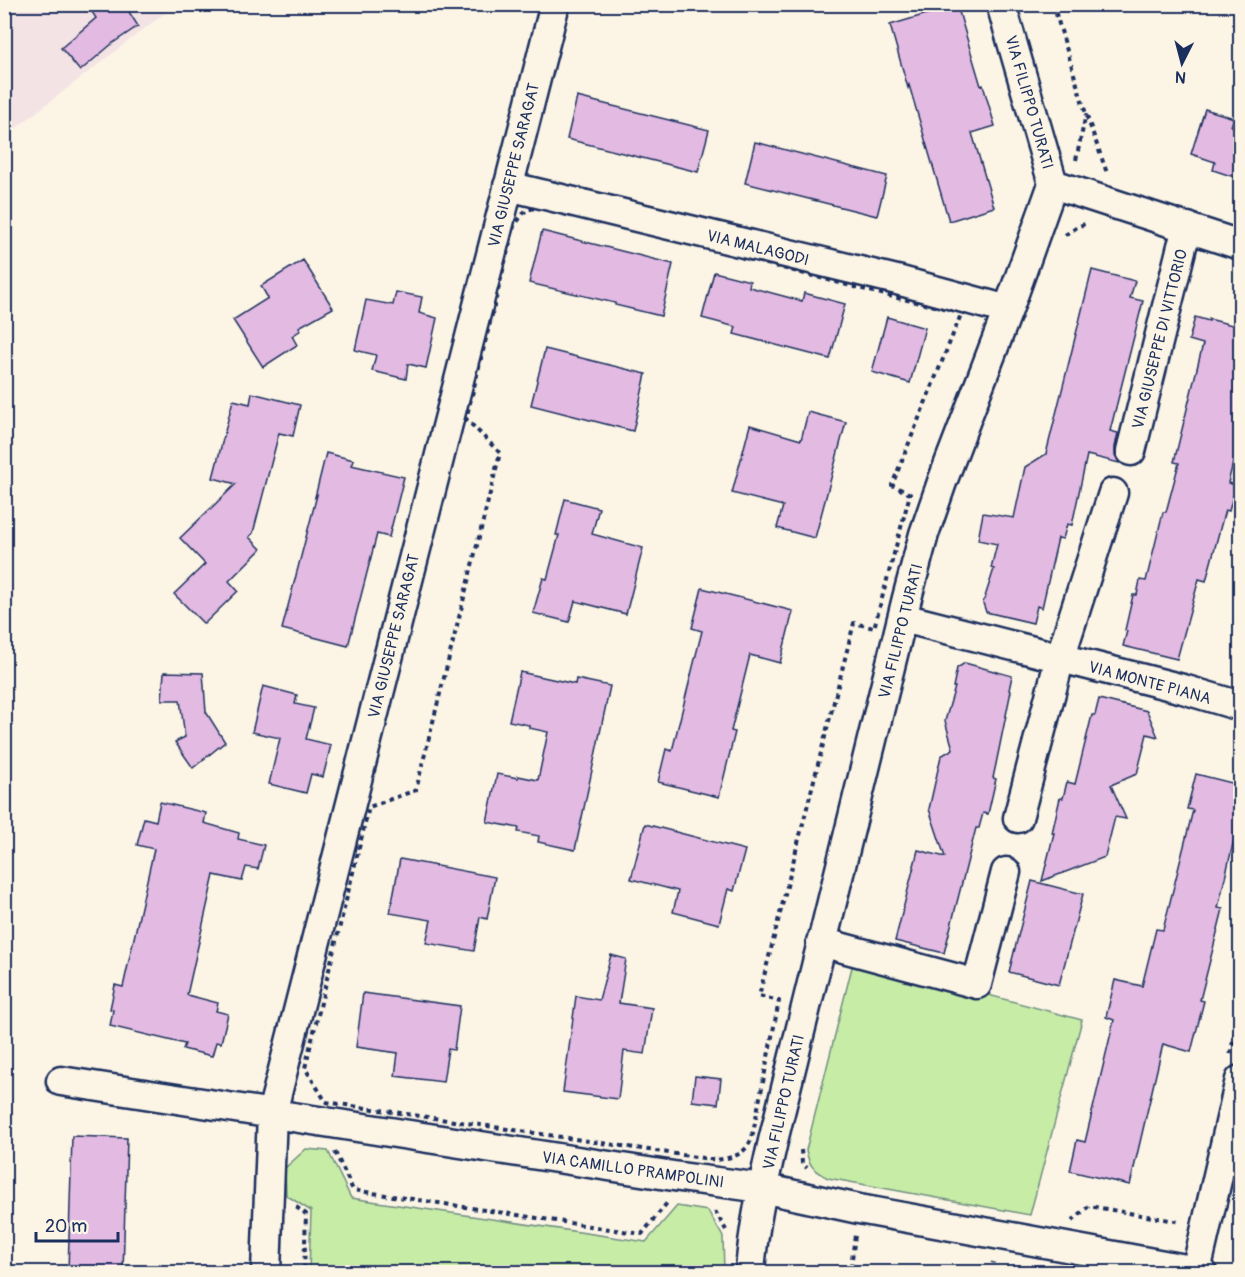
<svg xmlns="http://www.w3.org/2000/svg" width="1245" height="1277" viewBox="0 0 1245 1277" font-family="Pangolin,sans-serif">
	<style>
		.built { fill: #f4e3e4 }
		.green { fill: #c7eca6; stroke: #718e82; stroke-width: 1.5 }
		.building { fill: #e2bae2; stroke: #1b2f5e; stroke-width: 1.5 }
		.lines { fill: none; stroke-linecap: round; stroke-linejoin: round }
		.minor-casing { stroke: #1b2f5e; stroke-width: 33 }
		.path { stroke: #1b2f5e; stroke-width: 4; stroke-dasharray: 4.5 4.5; stroke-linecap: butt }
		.minor { stroke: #fcf5e5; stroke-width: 28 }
		.labels { text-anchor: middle; stroke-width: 4.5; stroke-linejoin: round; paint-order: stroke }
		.street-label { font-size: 16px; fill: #1b2f5e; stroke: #fcf5e5 }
	</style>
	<rect width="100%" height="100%" fill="#fcf5e5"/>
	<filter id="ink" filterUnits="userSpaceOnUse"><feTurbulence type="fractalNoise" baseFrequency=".0167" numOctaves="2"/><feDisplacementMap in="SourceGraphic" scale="12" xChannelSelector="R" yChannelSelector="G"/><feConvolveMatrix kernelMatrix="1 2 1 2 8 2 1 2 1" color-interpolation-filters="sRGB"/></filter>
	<g filter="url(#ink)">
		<path class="built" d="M5,5H175L16,128L5,116Z"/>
		<path class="green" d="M854,959L1082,1020L1030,1215L828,1178C814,1171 809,1166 806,1150Z
			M306,1149L328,1151L351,1198L646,1242L677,1206L708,1211L723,1237L724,1272H309L311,1211L286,1195L285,1168Z"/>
		<path class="building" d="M105,4H124L138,26L113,43L80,71L61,48L96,18L92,12Z
			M957,5L981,86L983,85L995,126L972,133L994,207L949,221L909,85L908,88L890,25Z
			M577,97L709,130L698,172L567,139Z
			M1205,109L1234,118L1231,126L1240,129V179L1213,170L1215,162L1191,154Z
			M755,142L887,176L877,216L745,183Z
			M542,231L673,264L661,316L615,305V303L529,283Z
			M303,260L333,308L299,327L301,330L292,336L297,345L263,367L233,320L268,298L261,286Z
			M1092,270L1135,281L1130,298L1143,301L1110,431L1118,433L1115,447V455L1119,463L1087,455L1072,525L1067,524L1063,539L1058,538L1042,608L1037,606L1033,623L986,612L983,603L994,569L991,568L997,544L978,540L983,513L1014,518L1025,467L1046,454Z
			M714,272L750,281L749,287L802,301L804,293L845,304L830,359L734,334L736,327L702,318Z
			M396,292L422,297L419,313L437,318L426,368L408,364L406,379L372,371L376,355L355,350L366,300L393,305Z
			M887,317L925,328L910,383L872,372Z
			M1195,317L1209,321V319L1240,327V435L1228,483L1236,485L1229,511L1225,510L1206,581L1199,579L1177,659L1123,646L1127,631L1125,630L1133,595H1137L1140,580L1146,581L1163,512H1166L1179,463L1174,462L1203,344L1189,340Z
			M545,349L646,374L633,431L531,405Z
			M252,393L300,405L293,436L279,433L253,533L249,537L261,549L229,581L238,591L204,624L174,594L205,564L180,538L236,484L213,478L233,400L250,404Z
			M808,412L846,422L815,538L777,528L783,506L732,493L750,425L801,440Z
			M326,453L354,460L351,465L404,477L389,537L377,534L348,646L282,629L317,495L315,497Z
			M565,499L599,508L592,534L643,548L626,614L575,601L569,622L533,613L543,578L547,579L559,535H556Z
			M702,588L793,611L780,663L750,655L731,731L735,732L719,797L658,782L666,749L672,751L702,631L692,628Z
			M965,663L1012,676L1009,690L1011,691L996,764L993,778L996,779L988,814L983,813L979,828H976L944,953L895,941L918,850L945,857L929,809L941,756L953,749L945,721L955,687H953L957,668Z
			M164,672L203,673L206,712L225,742L193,768L175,742L185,737L180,700H162Z
			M520,672L575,684L576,679L610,686L575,850L538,842L539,836L518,832L519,828L487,822L497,774L518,778V776L538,780L548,732L529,728V725L509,721Z
			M263,686L297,695L295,704L314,708L306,739L331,745L323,777L311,774L306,793L269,784L280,738L252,732Z
			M1099,699L1147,711L1158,737L1147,734L1137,774L1111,785L1126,819L1115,817L1105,857L1042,881L1054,833H1052L1060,798H1063L1067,782L1075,784L1092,715H1095Z
			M1196,774L1240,785V814L1218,908L1223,909L1200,1000L1204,1001L1191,1052L1163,1044L1130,1185L1070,1171L1077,1140L1085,1142L1114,1020L1106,1017L1115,980L1142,986L1156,929L1163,930L1193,810L1187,809Z
			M160,802L206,813L204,823L239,833L238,839L264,845L258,869L246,867L242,881L214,875L187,995L218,1003L216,1011L228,1014L221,1043L216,1042L212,1056L183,1049L185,1044L110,1026L113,1010L110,1009L115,985L123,987L154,849L137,845L144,818L156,821Z
			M645,824L745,850L734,891L728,889L719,924L673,912L678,891L631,879Z
			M400,859L495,877L487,919L480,917L474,951L426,943L431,920L390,913Z
			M1032,881L1083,894L1059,985L1009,972Z
			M611,955L626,959L619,1003L652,1008L645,1054L624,1051L618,1099L563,1092L576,996L599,1000Z
			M363,993L460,1006L454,1050L448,1049L443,1082L395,1076L398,1053L356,1047Z
			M695,1076L721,1079L718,1104L692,1101Z
			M72,1136L127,1138L123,1272H68Z"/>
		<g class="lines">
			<defs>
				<path id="minor" d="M1053,184L1240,245
					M508,186L897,280L1008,310
					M1131,451L1182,246L1188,227
					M903,618L1183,689L1240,706
					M1018,818L1060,658L1113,493
					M821,942L977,984L1006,872
					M61,1081L680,1177L762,1188L859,1209L1202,1272
					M1196,1271L1240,1080
					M266,1272L272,1113L555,4
					M750,1272C753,1228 763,1185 773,1141L907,598L924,534L942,482L1008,310L1053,184L1001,4"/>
			</defs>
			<use href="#minor" class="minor-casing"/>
			<path class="path" d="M1053,4L1086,114L1107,173
				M1076,160L1086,114
				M539,207L553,208L893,297L962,312L892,485L910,494L874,628L854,623L759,996L779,1001L752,1138C744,1156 734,1157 716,1160L326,1102L305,1068L369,807L416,790L500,453L466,419L514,226L526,210Z
				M1065,235L1079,226L1085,224
				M1230,1054L1240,1012
				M801,1150L802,1163L807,1168
				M335,1152L353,1190L642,1234L667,1203
				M296,1207L306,1214L304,1272
				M715,1211L726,1230
				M1072,1221L1089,1206L1181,1222
				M851,1267L855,1235
				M850,1272L851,1267L856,1268
				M990,1272L993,1262"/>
			<use href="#minor" class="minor"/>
		</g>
	</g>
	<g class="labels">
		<g class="street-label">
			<text transform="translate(1030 102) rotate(74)" y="6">VIA FILIPPO TURATI</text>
			<text transform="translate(513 165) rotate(-76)" y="6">VIA GIUSEPPE SARAGAT</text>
			<text transform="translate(758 247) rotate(14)" y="6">VIA MALAGODI</text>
			<text transform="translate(1159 339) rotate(-76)" y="6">VIA GIUSEPPE DI VITTORIO</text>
			<text transform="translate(900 631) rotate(-76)" y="6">VIA FILIPPO TURATI</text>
			<text transform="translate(393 636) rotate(-76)" y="6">VIA GIUSEPPE SARAGAT</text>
			<text transform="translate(1150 682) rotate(15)" y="6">VIA MONTE PIANA</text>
			<text transform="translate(783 1102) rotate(-77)" y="6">VIA FILIPPO TURATI</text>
			<text transform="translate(633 1169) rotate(8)" y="6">VIA CAMILLO PRAMPOLINI</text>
		</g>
	</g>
	<rect width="1245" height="1277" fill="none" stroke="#fcf5e5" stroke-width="24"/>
	<rect x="12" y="12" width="1221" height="1253" fill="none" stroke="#1b2f5e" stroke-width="2" filter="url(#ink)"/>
	<g transform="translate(1182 63) rotate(186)" stroke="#fcf5e5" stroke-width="4.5" paint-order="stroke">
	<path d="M0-4.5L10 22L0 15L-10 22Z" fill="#1b2f5e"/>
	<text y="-9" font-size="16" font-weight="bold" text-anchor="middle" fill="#1b2f5e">N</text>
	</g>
	<path d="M36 1232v9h82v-9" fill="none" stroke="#1b2f5e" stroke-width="3"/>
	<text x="45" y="1232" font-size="18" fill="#1b2f5e" stroke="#fcf5e5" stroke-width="4.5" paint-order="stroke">20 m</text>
</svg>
